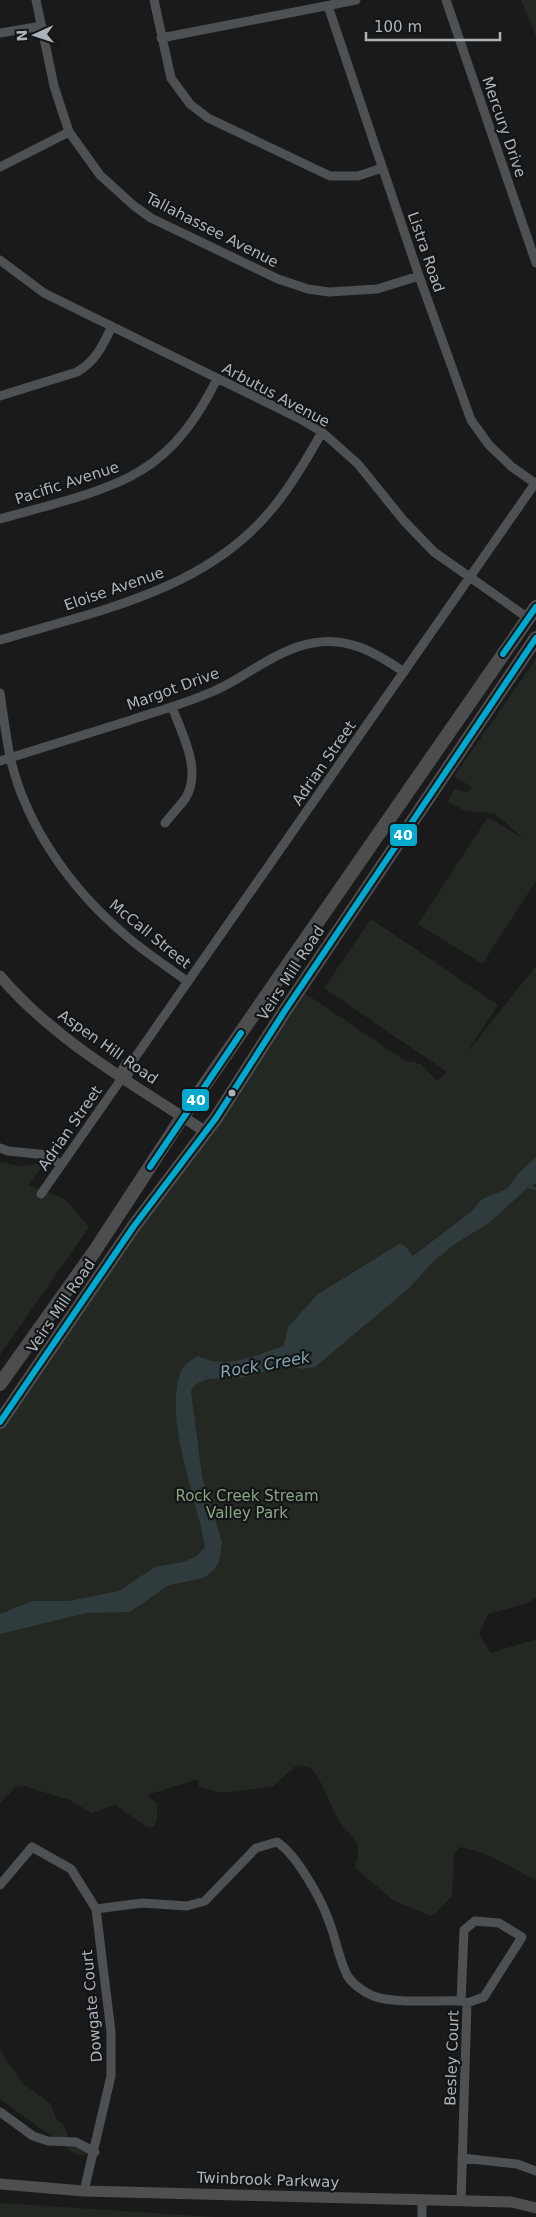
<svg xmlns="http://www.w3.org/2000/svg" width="536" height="2217" viewBox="0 0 536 2217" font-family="'DejaVu Sans',sans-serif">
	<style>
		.green { fill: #232922 }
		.water { fill: #2f3b3d }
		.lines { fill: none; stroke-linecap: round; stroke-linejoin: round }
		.stream { stroke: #2f3b3d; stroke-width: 2.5 }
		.street { stroke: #4e5153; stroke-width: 9 }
		.secondary { stroke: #4d4f51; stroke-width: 11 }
		.primary { stroke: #4b4d4f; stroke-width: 14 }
		.bus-1-casing { stroke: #141516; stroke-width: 10 }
		.bus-1 { stroke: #00a9ce; stroke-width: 6 }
		.bus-dot { fill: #acb4bb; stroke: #141516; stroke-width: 2 }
		.labels { text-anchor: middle; stroke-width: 4.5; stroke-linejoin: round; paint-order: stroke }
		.street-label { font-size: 15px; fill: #acb4bb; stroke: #141516 }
		.park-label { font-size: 15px; fill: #89a584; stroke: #141516 }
		.water-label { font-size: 16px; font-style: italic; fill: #84a8b4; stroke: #141516 }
		.line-badge { stroke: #141516; stroke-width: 2 }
		.badge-label { font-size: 14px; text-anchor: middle; font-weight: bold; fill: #fff }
	</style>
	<rect width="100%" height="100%" fill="#1a1a1a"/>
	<path class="green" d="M521,0H536V36Z
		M536,659V881L482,964L418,924L488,817L524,839L494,813L466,811L448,802L454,789L466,792L473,788L454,776Z
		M371,919L498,1005L465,1055L536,966V1598L524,1604L488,1614L479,1635L491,1653L536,1639V1881C512,1867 488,1852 460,1847L454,1853L452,1896L436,1913L430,1916L393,1900L355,1868C356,1861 360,1852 357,1845C355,1838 348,1832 343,1826C329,1808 326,1785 311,1768L297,1765L273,1786L223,1793L199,1787L198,1779L147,1795L157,1804V1820L154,1827H147L115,1805L92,1813L69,1800L24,1786H17L0,1803V1428L303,992L404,1060L421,1064L437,1081L447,1072L324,988Z
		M0,1162L19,1166L43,1164L29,1185L65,1199L89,1227L0,1355Z
		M0,2050L22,2083L51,2104L56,2119L64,2125L71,2145L91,2154L77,2155L0,2099Z
		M0,2203L214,2217H0Z"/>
	<path class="water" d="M536,1157V1183L526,1189L489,1223L456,1243L434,1261L408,1289L315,1367L301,1369L290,1365L244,1377L207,1379L195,1385L191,1391L202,1477L222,1542L219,1562L215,1569L204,1578L169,1585L130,1612L86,1613L0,1634V1614L32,1601H69L119,1591L155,1567L183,1562L197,1556L205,1547C197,1496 163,1421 181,1371C183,1365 192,1360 198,1356C228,1371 254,1355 284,1346L288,1327L318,1294L399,1244L405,1246L413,1256L471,1212L482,1199L507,1189L519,1173Z"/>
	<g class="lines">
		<path class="stream" d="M530,1187L536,1189"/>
		<path class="street" d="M36,0L54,86L69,132L100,175L133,205L151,218L278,279L308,289L329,292L377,289L419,276
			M154,0L171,78L190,104L208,118L330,176H358L382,168
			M446,0L536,263
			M328,6L419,276L471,420L489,445L512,467L535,483
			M0,33L42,26
			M161,38L356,0
			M0,167L69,132
			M0,260L44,293L300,419L322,432L358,464L404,521L434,552L528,618
			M0,396L77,372C96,361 103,345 112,326
			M0,519C41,507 105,493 140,471C176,450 199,415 217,379
			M0,640C97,611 205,591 272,509C292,485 307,459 322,432
			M0,693C3,714 6,736 10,757C26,826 71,889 124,934C144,952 167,966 188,982
			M0,761C44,747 87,734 131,720C158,711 187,703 214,691C246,677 277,649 313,643C348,636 376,653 404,672
			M165,823C171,815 179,807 185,799C203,771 182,734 172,707
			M119,1075L126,1063L134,1059
			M125,1080L132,1067L134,1059L536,482
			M0,1148L8,1151L48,1155L61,1165
			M41,1194L122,1078
			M0,1885L32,1847L71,1869L96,1909L111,2032V2076L84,2191
			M96,1909L142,1903L187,1906L205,1901L256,1848L277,1842C297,1855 322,1900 330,1924C336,1940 339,1959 347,1975C352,1984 364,1992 373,1996C393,2004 438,2000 461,2001L467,2003
			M461,2001L464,1930L475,1921L499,1923L522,1937L484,1997L467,2003
			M0,2112L33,2136L48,2141L76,2142L95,2152
			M462,2158L517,2164L536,2171
			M422,2199V2217
			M461,2200L467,2003"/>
		<path class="secondary" d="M0,976C56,1042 135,1085 206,1132
			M0,2184L84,2191L511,2202L536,2208"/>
		<path class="primary" d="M0,1384L94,1252L183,1116L536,607
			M0,1422L134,1226L216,1118L286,1009L536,638"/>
		<defs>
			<path id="bus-1" d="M503,654L536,607
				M150,1167L241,1033
				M0,1422L134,1226L216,1118L286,1009L536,638"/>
		</defs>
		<use href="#bus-1" class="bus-1-casing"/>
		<use href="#bus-1" class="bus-1"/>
	</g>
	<circle class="bus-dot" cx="232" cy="1093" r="4.5"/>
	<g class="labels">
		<g class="street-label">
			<text transform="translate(504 127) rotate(71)" y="5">Mercury Drive</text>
			<text transform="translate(212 230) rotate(27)" y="5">Tallahassee Avenue</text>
			<text transform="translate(426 252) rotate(71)" y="5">Listra Road</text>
			<text transform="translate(276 395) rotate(28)" y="5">Arbutus Avenue</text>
			<text transform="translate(67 483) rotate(-18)" y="5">Pacific Avenue</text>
			<text transform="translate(114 589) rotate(-19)" y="5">Eloise Avenue</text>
			<text transform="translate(173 689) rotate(-20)" y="5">Margot Drive</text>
			<text transform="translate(324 763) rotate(-55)" y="5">Adrian Street</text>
			<text transform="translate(150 934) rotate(39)" y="5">McCall Street</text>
			<text transform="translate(291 973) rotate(-57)" y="5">Veirs Mill Road</text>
			<text transform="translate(108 1047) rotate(35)" y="5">Aspen Hill Road</text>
			<text transform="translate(70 1128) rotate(-55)" y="5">Adrian Street</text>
			<text transform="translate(61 1306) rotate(-56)" y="5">Veirs Mill Road</text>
			<text transform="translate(92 2006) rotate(-95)" y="5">Dowgate Court</text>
			<text transform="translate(452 2058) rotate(-88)" y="5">Besley Court</text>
			<text transform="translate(268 2180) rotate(2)" y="5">Twinbrook Parkway</text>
		</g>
		<g class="park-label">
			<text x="247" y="1501">Rock Creek Stream<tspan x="247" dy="17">Valley Park</tspan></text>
		</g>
		<g class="water-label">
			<text transform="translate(265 1364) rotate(-10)" y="6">Rock Creek</text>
		</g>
	</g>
	<g class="line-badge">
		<rect x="389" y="823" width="29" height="24" rx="5" fill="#00a9ce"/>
		<rect x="181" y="1088" width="29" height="24" rx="5" fill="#00a9ce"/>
	</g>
	<g class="badge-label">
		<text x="403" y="840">40</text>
		<text x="196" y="1105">40</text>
	</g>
	<g transform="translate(35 35) rotate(267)" stroke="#141516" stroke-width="4" paint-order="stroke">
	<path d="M0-4L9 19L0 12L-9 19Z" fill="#acb4bb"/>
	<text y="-8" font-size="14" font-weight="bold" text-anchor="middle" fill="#acb4bb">N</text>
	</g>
	<path d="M366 32v8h134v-8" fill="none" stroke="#acb4bb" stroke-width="2.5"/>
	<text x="374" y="32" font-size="15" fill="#acb4bb" stroke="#141516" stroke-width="4" paint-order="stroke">100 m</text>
</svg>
